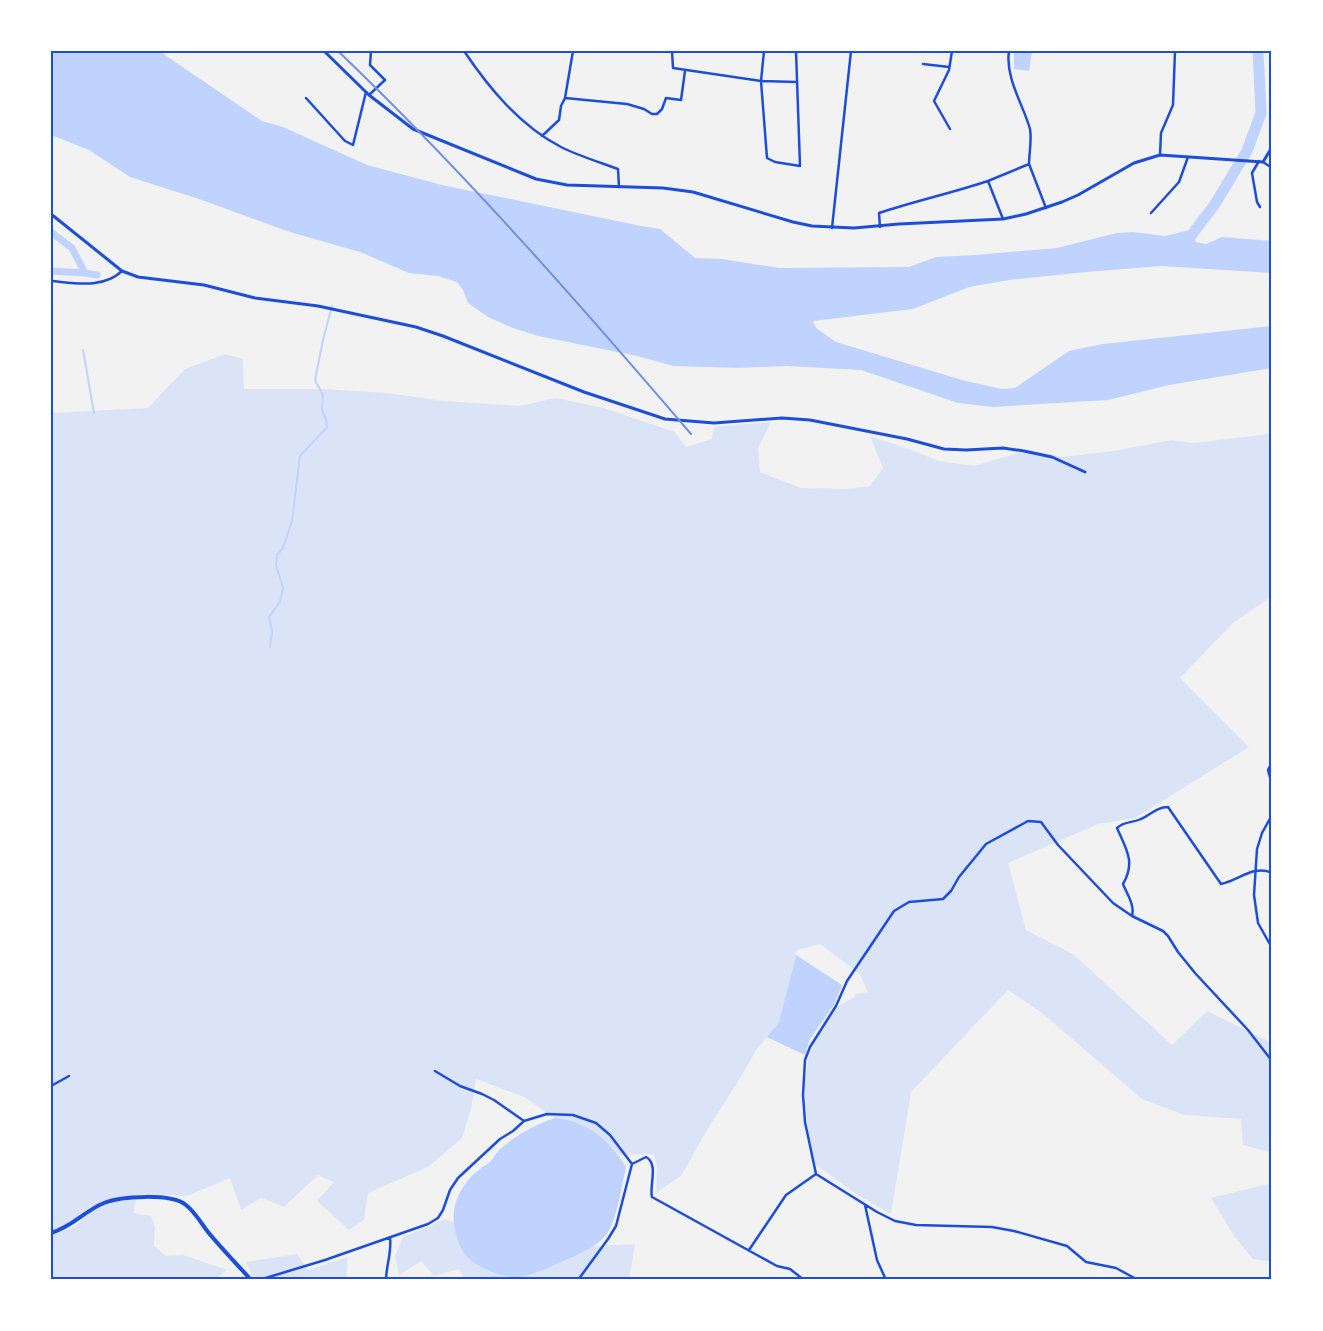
<svg xmlns="http://www.w3.org/2000/svg" width="1323" height="1331" viewBox="0 0 1323 1331" font-family="Roboto,sans-serif">
	<style>
		.green { fill: #dbe4f7 }
		.water { fill: #bfd3fe }
		.lines { fill: none; stroke-linecap: round; stroke-linejoin: round }
		.stream { stroke: #bfd3fe; stroke-width: 2 }
		.canal { stroke: #bfd3fe; stroke-width: 7 }
		.river { stroke: #bfd3fe; stroke-width: 11 }
		.minor { stroke: #1d4ed8; stroke-width: 2.5 }
		.tertiary { stroke: #1d4ed8; stroke-width: 3 }
		.secondary { stroke: #1d4ed8; stroke-width: 4 }
		.rail { stroke: #7290e2; stroke-width: 2 }
		.neatline { fill: none; stroke: #1d4ed8; stroke-width: 2 }
	</style>
	<rect width="100%" height="100%" fill="#f2f2f2"/>
	<path class="green" d="M225,354L243,359L244,389H321L388,393L443,401L520,406L556,398L604,408L675,432L686,447L712,439L714,427L771,422L758,448L760,472L801,488L845,489L870,486L883,468L870,436L906,448L939,461L974,466L1018,453L1037,452L1063,457L1113,451L1171,440L1194,443L1261,435L1272,432V596L1233,623L1180,678L1249,747L1135,818L1098,824L1008,863L1026,930L1073,954L1172,1045L1207,1011L1272,1043V1153L1243,1145L1241,1119L1184,1115L1142,1099L1042,1013L1008,990L911,1092L891,1214L858,1195L816,1165C807,1130 799,1085 811,1050C816,1036 827,1022 835,1010C840,1002 851,1002 856,994L868,993L860,974L820,944L797,950L779,1022L757,1049L736,1085L710,1125L681,1176L656,1193L657,1167L654,1154L620,1155L601,1138L566,1119L555,1118L524,1097L476,1079L471,1109L462,1138L428,1167L368,1193L364,1220L349,1230L317,1201L334,1182L318,1175L284,1207L261,1198L241,1210L230,1178L187,1196L144,1194L110,1199L91,1207L82,1214L62,1227L51,1231V413L148,408L185,369Z
		M1272,1183V1262L1253,1259L1234,1236L1211,1198Z
		M122,1200H136L133,1213L151,1216L155,1227L154,1246L166,1256L183,1255L227,1270L214,1280H51V1235L74,1227L93,1210L103,1205Z
		M446,1219L454,1223L459,1243L544,1269L580,1254L594,1246L635,1244L629,1280H465L459,1269L434,1276L421,1261L399,1275L395,1256L403,1237Z
		M297,1254L308,1270L348,1257L346,1280H254L246,1262Z"/>
	<path class="water" d="M51,51H159L262,121L283,127L367,165L442,185L641,226L660,229L695,258L722,259L779,268L909,267L936,257L976,255L1057,248L1117,233L1133,232L1165,236L1190,230L1196,242L1206,244L1222,237L1272,241V273L1161,266L1086,272L1009,280L969,287L913,309L813,321L816,328L836,342L962,380L1001,389L1015,388L1069,351L1103,344L1272,326V368L1169,385L1108,400L993,407L958,403L861,370L787,366L738,368L674,366L637,356L538,336L513,328L488,317L468,303L463,290L457,282L438,276L409,273L360,252L290,232L202,200L130,177L89,150L51,135Z
		M1014,51H1032L1029,71L1014,69Z
		M796,955L842,985L834,1005L810,1039L805,1055L767,1037L779,1022Z
		M555,1118C585,1120 611,1141 626,1167C622,1184 617,1218 608,1232C599,1246 582,1253 568,1259C552,1266 535,1275 518,1277C504,1279 475,1266 466,1256C456,1243 450,1218 456,1202C460,1189 469,1177 480,1169C483,1166 487,1165 490,1162C493,1159 495,1154 499,1150C515,1136 534,1125 555,1118Z"/>
	<g class="lines">
		<path class="stream" d="M83,350L94,413
			M270,647L272,632L269,617L280,602L283,588L276,565L277,555L283,548L292,521L300,456L327,427L326,419L322,410L323,395L315,380L323,340L332,306"/>
		<path class="canal" d="M51,232L72,248L85,273
			M51,271L85,273L97,275"/>
		<path class="river" d="M1184,245L1215,204L1247,151L1261,113L1258,51"/>
		<path class="minor" d="M464,51C489,88 520,126 561,147C579,156 599,162 618,169L619,187
			M672,51L673,68L761,81L796,82
			M764,51L761,81L767,158L775,162L800,166L796,51
			M1009,51C1005,78 1023,104 1030,129C1032,140 1029,154 1029,164
			M923,64L949,67
			M369,95L385,80L370,65L371,51
			M306,98L345,141L353,145L366,92
			M565,98L627,104L644,109L652,114H657L662,109L666,98L681,100L685,71
			M950,129L934,101L949,70L952,51
			M542,136L559,120L561,106L565,98L573,51
			M1160,155L1161,133L1173,105L1175,51
			M1259,161L1252,173L1257,202L1260,207
			M1263,162L1272,168
			M988,181L1029,164L1046,208
			M1151,213L1179,182L1188,157
			M880,227L879,213C915,201 952,193 988,181L1003,219
			M832,228L851,51
			M51,281C75,283 103,289 122,271
			M1272,762L1268,770L1272,785
			M1272,815L1262,833L1257,849L1254,895L1258,923L1272,948
			M1132,916C1135,905 1127,894 1123,884C1136,862 1126,849 1117,828C1124,821 1133,823 1141,819C1151,815 1156,807 1168,807L1221,884C1238,881 1254,864 1272,873
			M435,1071L460,1086L482,1094L494,1100L524,1121
			M51,1086L69,1076
			M632,1164L646,1157C659,1164 649,1186 652,1197L777,1266L790,1269L804,1280
			M865,1205L877,1260L886,1280
			M749,1250L786,1195L816,1174
			M259,1280L325,1260L428,1224L438,1218L443,1210L450,1190L458,1178L500,1139L513,1131L524,1121L537,1117L547,1114L573,1115L596,1123L610,1135L632,1164
			M386,1280C386,1266 392,1252 390,1238
			M578,1280L608,1239L616,1226L632,1164
			M1138,1280L1116,1268L1086,1262L1067,1246L1014,1231L992,1227L916,1225L895,1221L877,1212L816,1174L805,1122L803,1095L805,1060L810,1047L836,1006L847,981L894,911L909,902L943,899L951,891L959,877L986,844L1028,821L1041,822L1058,845L1113,903L1132,916L1163,931L1168,936L1178,952L1195,973L1248,1030L1272,1061"/>
		<path class="tertiary" d="M324,51L369,95L413,129L536,179L567,185L663,188L693,192L793,222L812,226L854,228L899,224L1003,219L1026,214L1062,202L1078,195L1134,163L1160,155L1263,162L1272,147
			M51,214L122,271L138,277L204,285L255,298L318,306L416,327L443,336L584,392L665,419L714,423L782,418L810,420L907,439L944,449L966,450L1003,448L1024,451L1052,457L1085,472"/>
		<path class="secondary" d="M51,1233C74,1226 84,1211 104,1203C121,1196 171,1193 186,1205C195,1212 201,1223 208,1232C221,1248 237,1264 251,1280"/>
		<path class="rail" d="M338,51C464,172 578,302 691,434"/>
	</g>
	<rect width="1323" height="1331" fill="none" stroke="#ffffff" stroke-width="105"/>
	<rect x="52" y="52" width="1218" height="1226" class="neatline"/>
</svg>
